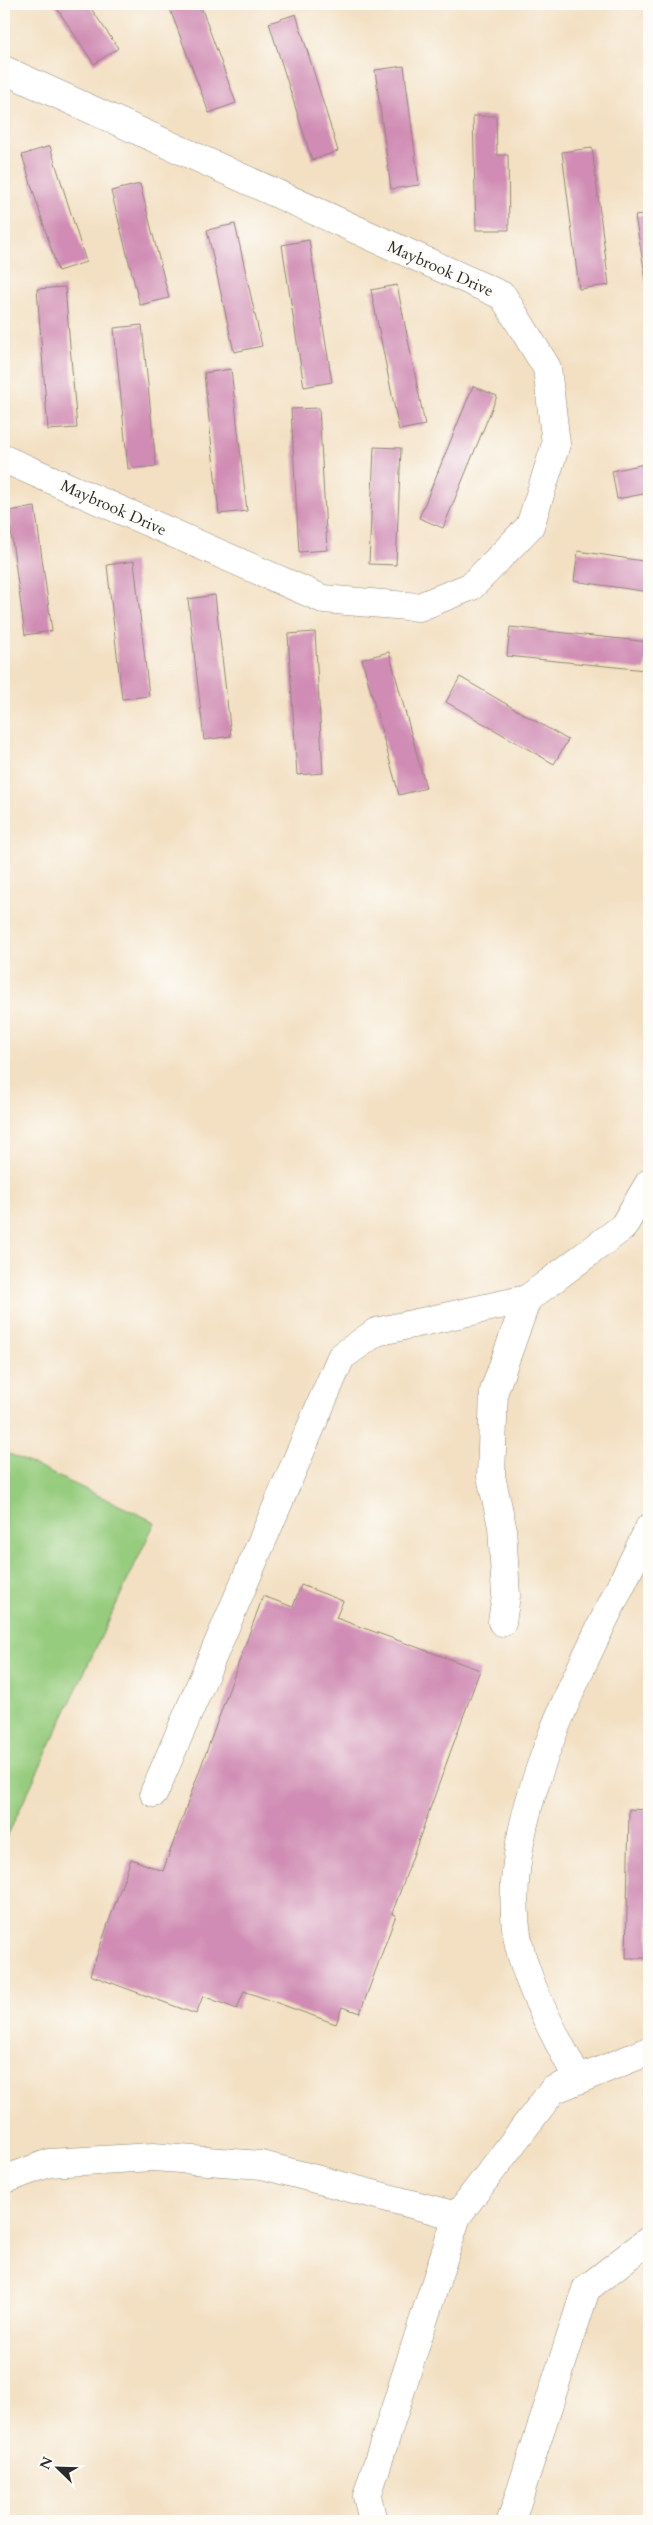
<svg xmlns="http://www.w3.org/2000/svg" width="653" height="2525" viewBox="0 0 653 2525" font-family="Cardo,serif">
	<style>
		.green { fill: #96cc7e; stroke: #607c54 }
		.building { fill: #d08cb4 }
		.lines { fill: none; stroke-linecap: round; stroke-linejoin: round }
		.minor-casing { stroke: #8f8677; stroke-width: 29 }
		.minor { stroke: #fff; stroke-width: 28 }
		.labels { text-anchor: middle; stroke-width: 4; stroke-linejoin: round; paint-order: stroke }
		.street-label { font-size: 16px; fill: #2b2b2b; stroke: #fdfcf7 }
	</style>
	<rect width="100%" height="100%" fill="#fdfcf7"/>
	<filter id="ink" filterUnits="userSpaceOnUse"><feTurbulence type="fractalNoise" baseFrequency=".02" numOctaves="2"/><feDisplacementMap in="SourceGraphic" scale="10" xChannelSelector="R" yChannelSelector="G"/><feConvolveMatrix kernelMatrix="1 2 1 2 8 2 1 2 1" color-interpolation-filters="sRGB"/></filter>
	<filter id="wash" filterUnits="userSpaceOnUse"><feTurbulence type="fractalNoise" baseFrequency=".0096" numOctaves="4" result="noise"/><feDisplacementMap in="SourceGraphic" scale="20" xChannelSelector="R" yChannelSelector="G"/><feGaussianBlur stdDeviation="1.12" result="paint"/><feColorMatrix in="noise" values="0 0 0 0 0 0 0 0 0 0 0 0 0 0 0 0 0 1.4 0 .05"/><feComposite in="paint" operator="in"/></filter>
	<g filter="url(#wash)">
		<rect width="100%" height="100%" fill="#f3e0c3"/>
		<path class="green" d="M4,1453L12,1455L155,1522L4,1843Z"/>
		<g id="blocks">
			<path class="building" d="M54,4H88L118,48L94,64Z
				M168,4H200L236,103L209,113Z
				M296,14L338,151L312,160L269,23Z
				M404,66L419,185L391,189L375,70Z
				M473,116H496L497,155H508L509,230H476Z
				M50,146L86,262L58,271L22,155Z
				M592,148L609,285L579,289L562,152Z
				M140,184L169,298L140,305L111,191Z
				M649,214V292H648L635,216Z
				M235,224L262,346L234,352L207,230Z
				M309,240L332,382L304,387L282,245Z
				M397,285L425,425L399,430L371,290Z
				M65,287L77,428L48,430L37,289Z
				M142,325L156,466L128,469L114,328Z
				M231,369L247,511L219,514L204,373Z
				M473,386L497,396L443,528L419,518Z
				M319,408L327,550L299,552L291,409Z
				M374,447L401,448L396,565L369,564Z
				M649,463V493L617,499L612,471Z
				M35,507L52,631L25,635L8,511Z
				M578,551L649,562V592L574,581Z
				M134,561L149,696L122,699L107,565Z
				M215,595L231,736L204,740L188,599Z
				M510,627L649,642L645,670L507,656Z
				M315,632L323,773L297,775L288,634Z
				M389,652L426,788L399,795L362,659Z
				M460,677L568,740L554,764L446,702Z
				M301,1585L343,1601L336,1618L480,1670L392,1914L396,1915L360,2013L342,2007L336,2024L244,1991L237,2009L203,1996L196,2014L90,1975L131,1859L163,1871L263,1596L293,1607Z
				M629,1809L649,1810V1958H626Z"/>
		</g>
	</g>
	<g filter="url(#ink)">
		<use href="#blocks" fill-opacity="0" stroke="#8f8677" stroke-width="1"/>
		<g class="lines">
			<defs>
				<path id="minor" d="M4,70L503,296L547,368L556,444L530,526L472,586L419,607L323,599L4,459
					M502,1622L506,1596L502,1526L491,1476L494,1391L527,1299
					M154,1793L341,1357L376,1332L527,1299L623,1227L649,1183
					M578,2080C556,2036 530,1993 519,1945C491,1818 596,1641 649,1528
					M4,2180L49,2163L153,2157L262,2165L457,2216
					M373,2521L367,2496L457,2216L553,2090L649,2051
					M511,2521L586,2289L649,2240"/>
			</defs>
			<use href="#minor" class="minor-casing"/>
			<use href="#minor" class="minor"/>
		</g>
	</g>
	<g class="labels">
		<g class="street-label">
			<text transform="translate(441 268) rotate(24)" y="6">Maybrook Drive</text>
			<text transform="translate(114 507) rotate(24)" y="6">Maybrook Drive</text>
		</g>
	</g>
	<rect width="653" height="2525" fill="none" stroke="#fdfcf7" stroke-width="20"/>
	<g transform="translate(58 2468) rotate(293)" stroke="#fdfcf7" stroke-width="4" paint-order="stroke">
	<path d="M0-4L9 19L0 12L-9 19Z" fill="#2b2b2b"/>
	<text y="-8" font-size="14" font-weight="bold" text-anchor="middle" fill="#2b2b2b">N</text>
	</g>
</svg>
